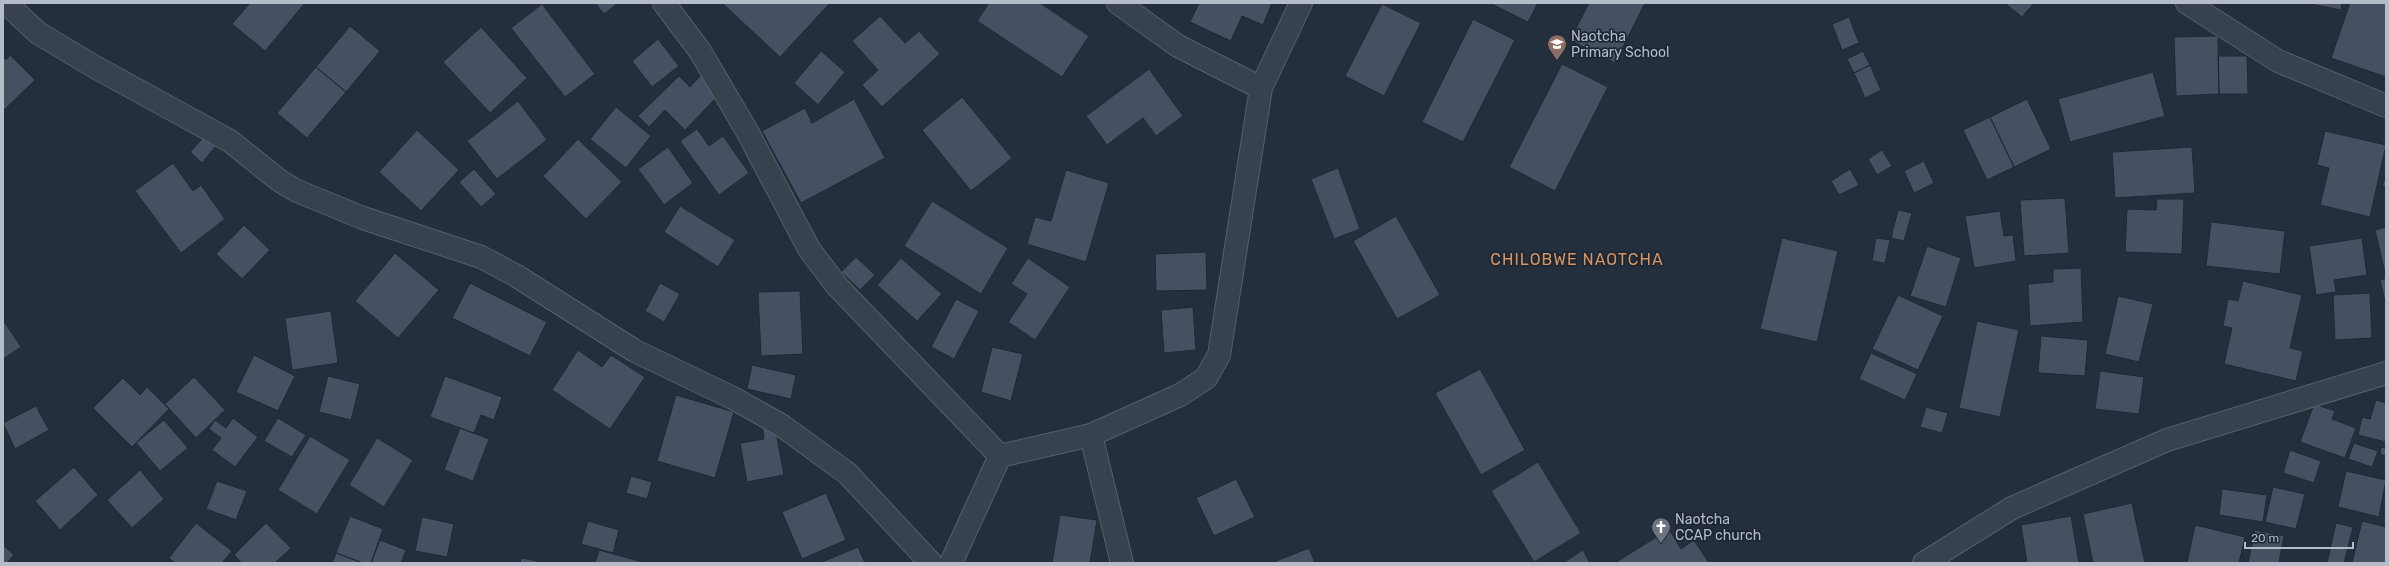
<svg xmlns="http://www.w3.org/2000/svg" width="2389" height="566" viewBox="0 0 2389 566" font-family="Rubik,sans-serif">
	<style>
		.building { fill: #455162; stroke: #1f2835 }
		.lines { fill: none; stroke-linecap: round; stroke-linejoin: round }
		.minor-casing { stroke: #565f6c; stroke-width: 24 }
		.minor { stroke: #38414e; stroke-width: 22 }
		.labels { text-anchor: middle; stroke-width: 3.5; stroke-linejoin: round; paint-order: stroke }
		.poi-label { font-size: 14px; fill: #b4bcc9; stroke: #1d2633; text-anchor: start }
		.quarter-label { font-size: 16px; letter-spacing: 1px; fill: #d59563; stroke: #1d2633 }
	</style>
	<rect width="100%" height="100%" fill="#242f3e"/>
	<path class="building" d="M250,3H305L265,51L232,24Z
		M595,3H618L604,14Z
		M722,3H830L780,57Z
		M989,3H1040L1089,36L1062,77L977,21Z
		M1199,3H1272L1263,25L1242,16L1231,41L1190,22Z
		M1490,3H1538L1528,22Z
		M1589,3H1645L1615,63L1570,40Z
		M2005,3H2034L2022,17Z
		M2305,3H2342L2341,10Z
		M2350,3H2386V77L2331,58Z
		M542,4L595,74L565,97L511,28Z
		M1382,4L1421,23L1384,96L1345,76Z
		M880,16L905,43L919,31L940,54L882,107L862,85L878,70L852,41Z
		M1849,17L1859,43L1842,50L1832,24Z
		M1473,19L1515,40L1463,142L1422,122Z
		M350,26L380,51L346,92L316,67Z
		M481,27L527,78L490,113L443,62Z
		M2218,36L2219,94L2176,96L2174,37Z
		M658,39L679,66L652,87L632,61Z
		M821,51L845,72L818,105L794,83Z
		M1863,51L1870,65L1854,73L1847,59Z
		M10,55L35,80L3,111V57L6,60Z
		M2218,56H2247L2248,94H2219Z
		M1562,64L1608,87L1555,191L1509,167Z
		M1870,65L1881,90L1865,98L1854,73Z
		M316,67L346,92L307,138L277,113Z
		M1149,69L1183,116L1156,136L1143,118L1107,145L1086,116Z
		M2153,72L2165,116L2070,142L2058,99Z
		M702,74L721,93L685,130L665,110L649,127L638,116L679,76L690,87Z
		M962,97L1012,158L971,191L922,130Z
		M854,99L885,158L801,203L762,131L805,108L812,123Z
		M2027,99L2051,149L2014,167L1990,117Z
		M518,101L547,140L497,179L467,141Z
		M616,107L651,136L626,168L590,139Z
		M1990,117L2014,167L1987,180L1963,130Z
		M697,129L709,146L723,136L749,173L719,195L680,141Z
		M417,130L459,170L421,211L379,172Z
		M2325,131L2386,145L2370,217L2320,205L2329,168L2317,165Z
		M205,136L216,146L202,163L190,152Z
		M578,139L622,182L586,219L543,176Z
		M668,147L693,183L664,205L638,169Z
		M2192,147L2195,193L2115,198L2112,152Z
		M1882,150L1892,166L1877,175L1868,159Z
		M1924,161L1934,183L1914,193L1904,171Z
		M173,163L193,191L201,185L225,219L181,253L135,191Z
		M1338,168L1360,229L1334,239L1311,179Z
		M474,169L496,194L481,207L459,182Z
		M1850,169L1859,185L1839,195L1831,181Z
		M1066,170L1109,183L1086,262L1027,244L1035,217L1051,221Z
		M2386,176V187L2382,186Z
		M2065,198L2069,253L2024,256L2020,200Z
		M2157,199H2184L2182,254L2125,252L2127,209L2156,210Z
		M932,201L1008,248L981,294L904,246Z
		M680,206L735,240L718,267L664,232Z
		M1898,210L1912,213L1904,241L1891,238Z
		M2000,211L2004,236L2013,235L2016,261L1974,268L1965,216Z
		M1396,216L1440,295L1397,319L1353,241Z
		M2211,222L2285,231L2280,274L2206,266Z
		M244,225L270,250L242,279L216,254Z
		M2386,227V272L2385,273L2375,230Z
		M1782,238L1838,251L1817,342L1760,329Z
		M1876,238L1890,240L1885,263L1872,261Z
		M2362,238L2367,275L2334,280L2336,292L2316,295L2309,246Z
		M1927,246L1961,258L1946,307L1910,296Z
		M1206,252L1207,290L1156,291L1155,254Z
		M395,253L439,290L398,338L355,301Z
		M856,257L875,275L860,290L841,272Z
		M901,258L942,294L917,321L877,285Z
		M1028,258L1070,287L1035,340L1008,322L1027,294L1011,284Z
		M2081,268L2083,322L2030,326L2028,284L2053,282V269Z
		M2386,278V306L2380,280Z
		M2243,281L2302,295L2290,348L2303,351L2296,381L2224,364L2232,328L2223,326L2228,299L2238,301Z
		M470,283L547,322L530,356L452,318Z
		M660,283L680,294L664,322L645,311Z
		M800,291L803,354L761,356L758,292Z
		M2370,293L2372,338L2335,340L2333,295Z
		M1898,295L1943,316L1918,370L1872,349Z
		M2118,296L2153,304L2139,362L2105,354Z
		M956,299L979,311L954,359L931,347Z
		M1193,307L1196,350L1164,353L1161,310Z
		M331,311L338,363L292,370L285,318Z
		M3,320L21,347L3,359Z
		M1977,321L2019,330L2000,417L1959,408Z
		M2041,336L2088,340L2085,376L2038,373Z
		M992,347L1023,354L1011,401L981,392Z
		M578,350L602,367L611,355L645,377L610,429L552,390Z
		M1871,353L1917,374L1905,400L1859,379Z
		M254,355L295,376L278,411L236,392Z
		M752,365L796,375L791,399L747,389Z
		M1480,369L1525,450L1481,475L1435,393Z
		M2100,371L2144,377L2139,414L2095,409Z
		M328,376L360,384L351,420L319,412Z
		M445,376L502,397L494,420L481,415L474,433L430,417Z
		M194,377L225,410L196,438L165,404Z
		M123,378L140,395L147,387L169,409L132,447L93,408Z
		M676,395L734,412L715,478L657,461Z
		M2376,400L2386,403V442L2358,435L2362,417L2370,419Z
		M2314,404L2335,411L2332,419L2356,428L2345,458L2300,442Z
		M36,406L49,430L15,449L3,423Z
		M1926,407L1948,413L1942,433L1920,427Z
		M233,418L258,437L235,467L212,450L221,438L209,429L215,420L226,428Z
		M278,418L306,435L292,457L264,441Z
		M164,420L188,448L160,471L136,443Z
		M774,421L784,475L747,482L740,443L764,439L762,424Z
		M460,428L489,439L473,481L444,470Z
		M310,436L350,460L317,514L278,490Z
		M377,438L413,460L384,507L349,485Z
		M2354,443L2378,451L2372,467L2348,459Z
		M2381,447L2386,448V456L2380,454Z
		M2290,450L2321,461L2314,483L2283,473Z
		M1538,462L1581,533L1534,562L1491,491Z
		M74,467L98,495L60,530L35,501Z
		M140,470L164,499L132,528L107,500Z
		M2346,471L2386,480L2379,517L2338,507Z
		M631,476L652,482L647,499L626,493Z
		M1236,479L1255,517L1214,536L1196,498Z
		M217,481L247,491L236,520L206,509Z
		M2273,487L2305,494L2296,529L2265,522Z
		M2222,489L2267,495L2263,522L2219,515Z
		M826,493L846,540L802,559L782,512Z
		M2132,503L2145,563H2093L2083,514Z
		M1060,515L1097,520L1090,563H1052Z
		M350,516L383,529L371,563H363L336,553Z
		M2071,516L2079,563H2027L2021,525Z
		M422,517L454,524L447,557L415,551Z
		M588,521L619,530L613,553L581,544Z
		M2362,521L2386,527V563H2352Z
		M196,523L232,551L222,563H175L169,558Z
		M266,523L291,548L275,563H242L234,555Z
		M2336,523L2353,527L2344,563H2327Z
		M2195,525L2245,537L2239,563H2187Z
		M1669,529L1681,549L1694,540L1709,563H1615Z
		M2255,530L2284,536L2279,563H2248Z
		M380,540L406,550L401,563H371Z
		M3,545L14,555L7,563H3Z
		M858,547L865,563H822V562Z
		M1309,548L1315,563H1271Z
		M599,550L646,563H595Z
		M1583,550L1590,563H1563Z
		M336,553L363,563H332Z
		M521,558L547,563H520Z"/>
	<g class="lines">
		<defs>
			<path id="minor" d="M6,3L38,33L95,67L230,141L280,181L297,191L363,218L481,257L515,275L635,351L733,398L781,425L847,473L931,563
				M664,3L700,51L747,131L809,249L837,286L1000,456
				M1118,3L1178,46L1261,88
				M2187,3L2278,61L2386,106
				M1091,435L1122,563
				M951,563L1000,456L1091,435L1180,395L1206,378L1219,355L1261,88L1301,3
				M1924,563L2012,508L2167,440L2386,373"/>
		</defs>
		<use href="#minor" class="minor-casing"/>
		<use href="#minor" class="minor"/>
	</g>
	<defs>
		<symbol id="school-pin" viewBox="-11 -11 22 30"><path d="M0 17L-7.5 6A9.5 9.5 0 1 1 7.5 6Z" fill="#8d6e63" stroke="#1d2633"/><path d="M0-5L7-2L0 1L-7-2ZM-4 1L0 2.5L4 1V4Q0 6-4 4Z" fill="#fff"/></symbol>
		<symbol id="church-pin" viewBox="-11 -11 22 30"><path d="M0 17L-7.5 6A9.5 9.5 0 1 1 7.5 6Z" fill="#6b7280" stroke="#1d2633"/><path d="M-1.2-6h2.4v3.5h3.3v2.4h-3.3V6h-2.4V-.1h-3.3v-2.4h3.3Z" fill="#fff"/></symbol>
	</defs>
	<g fill-rule="evenodd">
		<use href="#school-pin" x="1546" y="33" width="22" height="30"/>
		<use href="#church-pin" x="1650" y="516" width="22" height="30"/>
	</g>
	<g class="labels">
		<g class="poi-label">
			<text x="1571" y="41">Naotcha<tspan x="1571" dy="16">Primary School</tspan></text>
			<text x="1675" y="524">Naotcha<tspan x="1675" dy="16">CCAP church</tspan></text>
		</g>
		<g class="quarter-label">
			<text x="1577" y="265">CHILOBWE NAOTCHA</text>
		</g>
	</g>
	<rect width="2389" height="566" fill="none" stroke="#b4bcc9" stroke-width="8"/>
	<path d="M2245 542v6h108v-6" fill="none" stroke="#b4bcc9" stroke-width="2"/>
	<text x="2251" y="542" font-size="12" fill="#b4bcc9" stroke="#1d2633" stroke-width="3" paint-order="stroke">20 m</text>
</svg>
